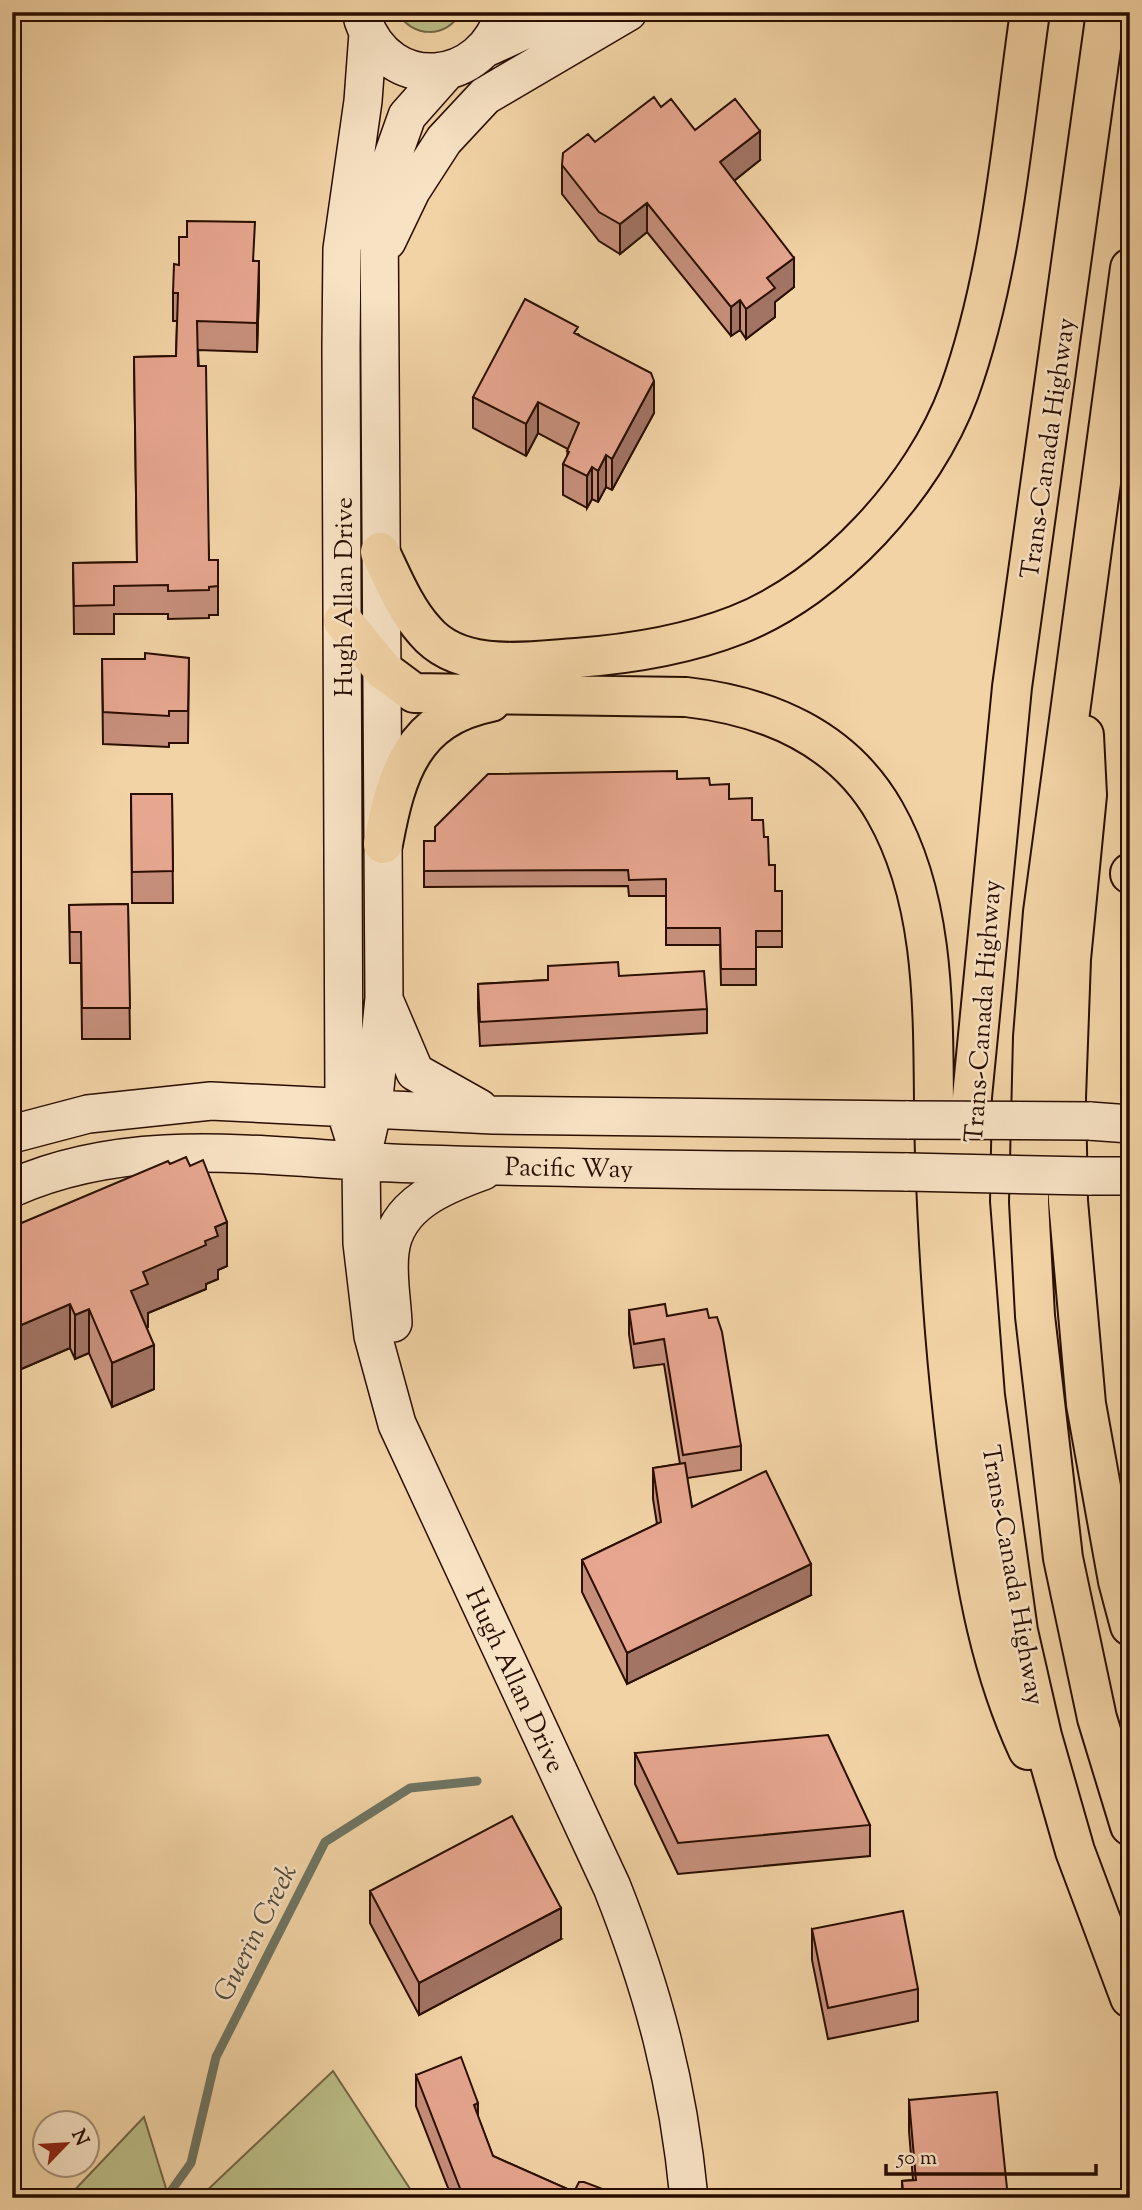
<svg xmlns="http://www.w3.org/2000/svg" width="1142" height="2210" viewBox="0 0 1142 2210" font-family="'Sorts Mill Goudy',serif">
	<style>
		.green { fill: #babc86; stroke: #726543; stroke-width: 2 }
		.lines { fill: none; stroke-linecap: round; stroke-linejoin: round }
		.stream { stroke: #6e7462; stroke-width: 9 }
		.secondary-casing { stroke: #2a0e00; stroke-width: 40 }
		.highway-casing { stroke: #2a0e00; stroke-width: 42 }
		.secondary { stroke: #f7e2c4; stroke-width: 37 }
		.highway { stroke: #f2d3a5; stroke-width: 38 }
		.secondary-bridge-casing { stroke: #2a0e00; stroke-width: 40; stroke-linecap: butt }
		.secondary-bridge { stroke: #f7e2c4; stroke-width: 37 }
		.wall { fill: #c68f7b; stroke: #2a0e00; stroke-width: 2 }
		.shaded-wall { fill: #a17464; stroke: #2a0e00; stroke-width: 2 }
		.building { fill: #e6a68f; stroke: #2a0e00; stroke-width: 2 }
		.labels { text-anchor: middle; stroke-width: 5; stroke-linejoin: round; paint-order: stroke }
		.street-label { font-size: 26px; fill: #2a0e00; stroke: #f7e2c4 }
		.water-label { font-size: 28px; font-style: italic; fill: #524a39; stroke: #f7e2c4 }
	</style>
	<rect width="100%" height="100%" fill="#f2d3a5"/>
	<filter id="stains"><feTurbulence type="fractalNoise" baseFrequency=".00286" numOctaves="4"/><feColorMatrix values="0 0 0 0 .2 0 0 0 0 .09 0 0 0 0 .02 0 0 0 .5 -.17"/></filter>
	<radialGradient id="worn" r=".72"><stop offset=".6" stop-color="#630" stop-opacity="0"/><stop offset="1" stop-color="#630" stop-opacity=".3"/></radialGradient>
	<path class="green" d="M397,12H461C447,39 412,38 397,12Z
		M333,2071L416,2198H199Z
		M144,2117L169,2198H67Z"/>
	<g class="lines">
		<path class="stream" d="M166,2198L191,2163L216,2057L325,1842L410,1788L477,1781"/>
		<defs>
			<path id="secondary" d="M363,20C389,95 484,86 504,12
				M488,47L564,12
				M446,72L407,116L391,161L379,210L384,998L373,1108L361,1161L362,1243L373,1336L397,1424L612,1887C654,1993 678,2084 689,2198
				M387,241L411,191L444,140L485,96L628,12
				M386,1004L415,1072L479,1108
				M1089,1121L1130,1124
				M12,1134L88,1114L211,1101L493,1115L909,1120
				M361,1160L344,1106L341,347L342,249L363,101L368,33
				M1088,1176H1130
				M12,1188C142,1130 285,1161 421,1164C583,1169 746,1170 908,1172
				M393,1323C392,1300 387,1275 390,1252C395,1204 444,1185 483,1171"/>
			<path id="highway" d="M1106,12L1012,687L972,1097L970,1202L985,1396L1018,1631L1042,1736L1075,1851L1130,1998
				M1130,268L1043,912L1033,1037L1029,1202L1035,1316L1063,1558L1097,1718L1130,1826
				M380,552C393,579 405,609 425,631C460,673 528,661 576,658C630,654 686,645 737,625C832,588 924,487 959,392C1002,273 1012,137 1030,12
				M343,621L383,670L414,693L686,697C767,706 843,738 885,812C943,914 931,1041 935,1154C939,1271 947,1386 964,1501C977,1589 991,1670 1028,1750
				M1084,735L1087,795L1071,959L1066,1098L1068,1201L1086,1404L1118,1581L1130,1626
				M383,844C396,774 412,718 491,702
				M1130,873V874"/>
		</defs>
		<use href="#secondary" class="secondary-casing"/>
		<use href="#highway" class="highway-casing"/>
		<use href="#secondary" class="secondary"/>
		<use href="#highway" class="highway"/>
		<defs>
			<path id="secondary-bridge" d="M909,1120L1089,1121
				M908,1172L1088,1176"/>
		</defs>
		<use href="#secondary-bridge" class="secondary-bridge-casing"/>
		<use href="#secondary-bridge" class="secondary-bridge"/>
	</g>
	<path class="wall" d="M661,107L695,130L760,160L734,181L794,287L775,302V317L746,339L740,330L731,336L647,232L620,254L599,241L562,194V165L595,142Z
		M254,261L259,290L257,352L198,350L209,560L218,586V615H209V618L168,619V614H114V634H74L73,563L137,562L134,357L176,356L177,321H173V293Z
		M578,334L654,413L612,490L606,487L598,502L592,499L587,508L563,495V464L567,457L568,449L538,433L526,456L473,428V397Z
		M189,658L188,743H169V747L103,744L102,659H145Z
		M677,779L710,785L729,799L752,820L764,837L769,865L775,891H782V947H756V985H721L720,945H666V896H629L628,886L424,887V841H435Z
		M131,794H172L173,903H132Z
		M128,904L130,1039H82L81,963H70L69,905Z
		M548,966L619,976L707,1009V1033L480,1046L478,1008V984L548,980Z
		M170,1164L227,1266L218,1270V1279L206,1284V1289L148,1313V1327L147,1328L154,1389L112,1407L89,1353L75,1359L70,1348L12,1373Z
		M629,1310L667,1316L709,1318L741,1446V1470L687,1478L692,1507L811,1595L627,1684L582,1592V1560L657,1524L653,1499V1468L680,1464L664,1364L634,1368L629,1334Z
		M635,1753L870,1825V1856L678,1874L635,1784Z
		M370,1891L561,1939L419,2015L370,1923Z
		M812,1929L918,1989V2021L828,2039L812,1960Z
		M416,2075L478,2117L493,2156L574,2192L608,2198H452L416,2106Z
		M909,2100L1008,2198H902V2181L913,2180L909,2131Z"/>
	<path class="shaded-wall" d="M760,131V160L720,192V162Z
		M647,203V232L620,254V224Z
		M794,258V287L775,302V317L746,339V309L767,278Z
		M259,261V290L257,352V323Z
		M740,300V330L731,336V307Z
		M654,381V413L612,490V459Z
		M538,402V433L526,456V424Z
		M606,455V487L598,502V471Z
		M592,467V499L587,508V476Z
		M227,1222V1266L218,1270V1279L206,1284V1289L148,1313V1327L131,1334V1291L143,1272L205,1241L215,1227Z
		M70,1304V1348L12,1373V1329Z
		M89,1309V1353L75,1359V1315Z
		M154,1345V1389L112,1407V1363Z
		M811,1564V1595L627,1684V1653Z
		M561,1908V1939L419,2015V1983Z
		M478,2103V2134L474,2105Z"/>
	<path class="building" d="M654,97L661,107L671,99L695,130L735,99L760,131L720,162L794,258L767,278L775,288L746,309L740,300L731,307L647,203L620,224L599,212L562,165L563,153L588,134L595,142Z
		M187,221L255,222L253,261H259L257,323L197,321L198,366H206L209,560H218V586L209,587V590L168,591V585L114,586V605L74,606L73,563L137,562L134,357L176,356L178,293H173L174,264L179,265V237H187Z
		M525,299L578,327L574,333L651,373L654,381L612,459L606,455L598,471L592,467L587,476L563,464L569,452L567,451L579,423L538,402L526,424L473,397Z
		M145,653L189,658L188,711H169V716L103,712L102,659H145Z
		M677,771V779L709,778L710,785L729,784V799L752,798V820H763L764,837H768L769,865H775V891H782V931H756V969H721L720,928H666V879L629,880L628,870L424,871V841H435V827L488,774Z
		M131,794H172L173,871L132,872Z
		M128,904L130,1008H82L81,932H70L69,905Z
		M618,962L619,976L704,971L707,1009L480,1022L478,984L548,980V966Z
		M186,1157L190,1166L203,1160L227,1222L215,1227L218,1236L205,1241L206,1245L143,1272L148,1284L131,1291L154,1345L112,1363L89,1309L75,1315L70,1304L12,1329V1227L168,1161L170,1164Z
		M665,1304L667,1316L707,1309L709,1318L717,1317L722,1332L741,1446L683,1455L664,1339L634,1344L629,1310Z
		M685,1463L692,1507L766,1471L811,1564L627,1653L582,1560L661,1522L653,1468Z
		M828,1735L870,1825L678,1843L635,1753Z
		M512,1816L561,1908L419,1983L370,1891Z
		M903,1911L918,1989L828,2008L812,1929Z
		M461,2057L478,2103L474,2105L493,2156L574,2192L579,2182H584L608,2191L606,2198H468L463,2196L416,2075Z
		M997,2092L1008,2198H904L902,2181L916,2180L909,2100Z"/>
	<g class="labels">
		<g class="street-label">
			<text transform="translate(1047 448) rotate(-82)" y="9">Trans-Canada Highway</text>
			<text transform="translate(343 597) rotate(-90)" y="9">Hugh Allan Drive</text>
			<text transform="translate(982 1011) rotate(-86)" y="9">Trans-Canada Highway</text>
			<text transform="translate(569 1167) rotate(1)" y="9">Pacific Way</text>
			<text transform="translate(1014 1575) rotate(80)" y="9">Trans-Canada Highway</text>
			<text transform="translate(516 1680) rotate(65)" y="9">Hugh Allan Drive</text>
		</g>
		<g class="water-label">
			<text transform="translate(254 1932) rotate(-63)" y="10">Guerin Creek</text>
		</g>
	</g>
	<rect width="1142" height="2210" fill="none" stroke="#f2d3a5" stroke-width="42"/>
	<rect x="14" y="14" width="1114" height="2182" fill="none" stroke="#2a0e00" stroke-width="3.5"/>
	<rect x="21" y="21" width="1100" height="2168" fill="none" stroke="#2a0e00" stroke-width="2"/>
	<g transform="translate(66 2144) rotate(65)"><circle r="33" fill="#f7e2c4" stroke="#a58d76" stroke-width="2"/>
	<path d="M0-5L12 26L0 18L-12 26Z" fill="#8f2418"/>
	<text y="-10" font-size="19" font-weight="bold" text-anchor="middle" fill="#2a0e00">N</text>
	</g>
	<path d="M886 2164v10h210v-10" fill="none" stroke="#2a0e00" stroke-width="3.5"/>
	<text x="897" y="2164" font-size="21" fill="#2a0e00" stroke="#f7e2c4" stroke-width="5" paint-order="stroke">50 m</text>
	<rect width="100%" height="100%" filter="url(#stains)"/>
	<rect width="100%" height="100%" fill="url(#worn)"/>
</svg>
